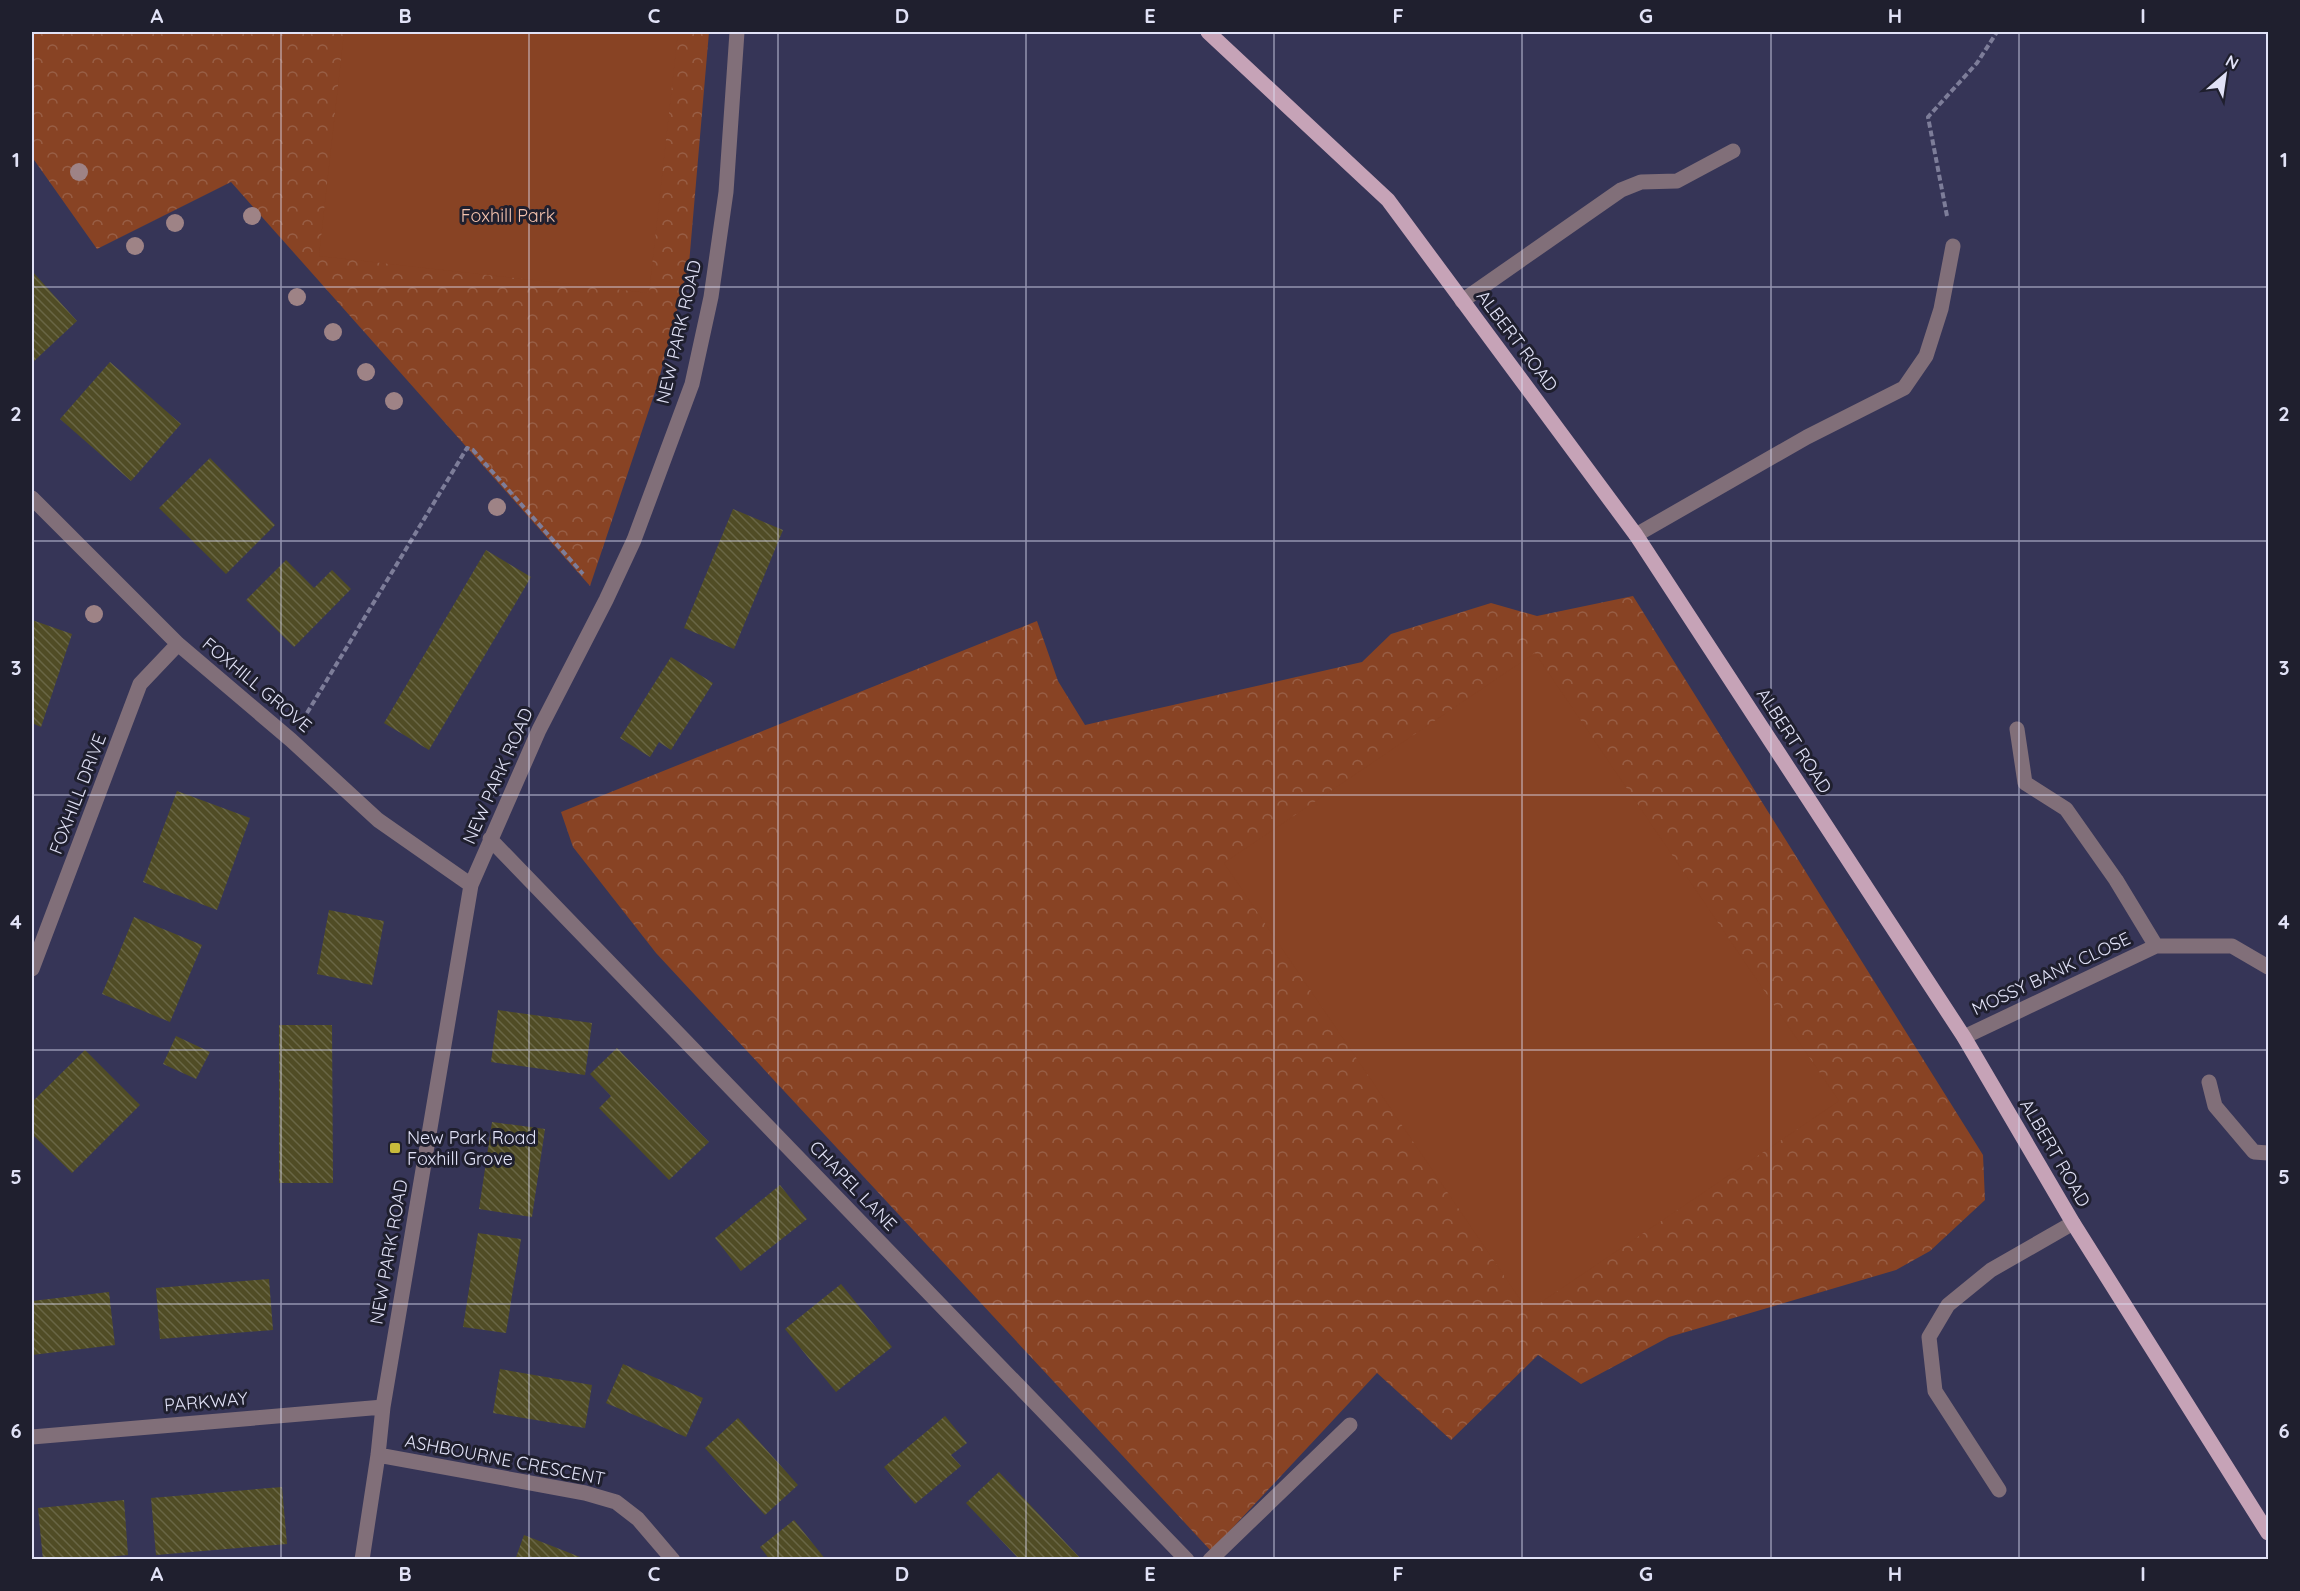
<svg xmlns="http://www.w3.org/2000/svg" width="2300" height="1591" viewBox="0 0 2300 1591" font-family="Quicksand,sans-serif">
	<style>
		.forest { fill: url(#forest-crowns) }
		.pitch { fill: #884324 }
		.building { fill: url(#building-back-hatch) }
		.lines { fill: none; stroke-linecap: round; stroke-linejoin: round }
		.path { stroke: #7d7d99; stroke-width: 4; stroke-dasharray: 6 3; stroke-linecap: butt }
		.minor { stroke: #816f79; stroke-width: 15 }
		.major { stroke: #c6a3b7; stroke-width: 15 }
		.tree { fill: #9e8386 }
		.grid { fill: none; stroke: #e1e2f7; stroke-width: 1.5; stroke-opacity: 0.55 }
		.poi-dot { fill: #c8bb3b; stroke: #1f1f2e; stroke-width: 2 }
		.labels { text-anchor: middle; stroke-width: 6; stroke-linejoin: round; paint-order: stroke }
		.park-label { font-size: 18px; fill: #f4c2ad; stroke: #1f1f2e }
		.street-label { font-size: 18px; fill: #e1e2f7; stroke: #1f1f2e }
		.poi-label { font-size: 18px; fill: #e1e2f7; stroke: #1f1f2e; text-anchor: start }
		.neatline { fill: none; stroke: #e1e2f7; stroke-width: 2 }
		.grid-label { font-size: 20px; text-anchor: middle; font-weight: bold; fill: #e1e2f7 }
	</style>
	<defs>
		<pattern id="forest-crowns" width="20" height="18" patternUnits="userSpaceOnUse" patternTransform="scale(1.5)"><rect width="20" height="18" fill="#884324"/><path d="M2 6a3 3 0 1 1 6 0M12 15a3 3 0 1 1 6 0" fill="none" stroke="#985e45"/></pattern>
		<pattern id="building-back-hatch" width="6" height="6" patternUnits="userSpaceOnUse" patternTransform="scale(1.5)"><rect width="6" height="6" fill="#504c25"/><path d="M-1 5l2 2M0 0l6 6M5-1l2 2" fill="none" stroke="#696645"/></pattern>
	</defs>
	<rect width="100%" height="100%" fill="#363557"/>
	<path class="forest" d="M32,32H709L689,264L658,383L590,586L231,182L97,249L32,157Z
		M1633,596L1983,1155L1985,1200L1930,1251L1896,1270L1669,1337L1581,1384L1538,1355L1451,1440L1377,1373L1211,1551L656,953L573,847L561,812L1037,621L1058,681L1085,725L1362,662L1391,634L1491,603L1537,616Z"/>
	<path class="pitch" d="M344,32H678L649,293L319,256Z
		M1535,653L1839,1101L1528,1311L1224,863Z"/>
	<path class="building" d="M32,271L77,321L32,363Z
		M110,362L181,424L131,481L60,419Z
		M210,458L275,525L226,574L159,508Z
		M733,509L783,530L734,649L684,628Z
		M486,550L531,577L429,750L384,723Z
		M286,560L314,588L332,570L351,589L294,647L246,600Z
		M32,620L72,634L41,727L32,723Z
		M671,657L713,683L671,750L659,742L650,757L620,738Z
		M177,791L250,818L217,910L143,882Z
		M329,910L384,921L372,985L317,974Z
		M134,917L202,945L170,1022L102,994Z
		M498,1010L592,1023L585,1075L491,1062Z
		M279,1025H332L333,1183H279Z
		M176,1036L210,1052L196,1079L163,1064Z
		M617,1048L709,1142L669,1180L599,1108L611,1096L590,1074Z
		M85,1050L140,1105L72,1173L32,1134V1102Z
		M492,1122L545,1129L532,1217L479,1209Z
		M780,1185L807,1219L741,1271L715,1238Z
		M478,1233L521,1239L506,1333L463,1327Z
		M269,1279L273,1330L160,1339L156,1288Z
		M841,1284L892,1347L836,1392L785,1329Z
		M109,1292L115,1345L32,1355V1301Z
		M623,1364L703,1398L686,1437L606,1403Z
		M500,1369L592,1385L585,1428L493,1413Z
		M945,1416L967,1443L951,1455L961,1466L915,1504L884,1467Z
		M738,1418L798,1485L765,1515L705,1448Z
		M999,1472L1082,1560H1020L966,1503Z
		M282,1487L287,1544L156,1555L151,1498Z
		M124,1500L128,1555L79,1560H43L38,1508Z
		M794,1520L826,1560H770L760,1547Z
		M524,1535L585,1559V1560H515Z"/>
	<g class="lines">
		<path class="path" d="M1947,216L1928,117L1977,63L1997,32
			M307,713L467,448L473,450L583,574"/>
		<path class="minor" d="M1462,301L1621,190L1641,182L1677,181L1733,151
			M32,498L178,644L291,740L378,820L471,885
			M1636,535L1807,437L1904,388L1926,356L1941,309L1953,246
			M2017,729L2025,783L2066,809L2116,880L2156,946
			M490,839L1187,1560
			M32,969L140,684L178,644
			M1964,1037L2156,946H2232L2268,967
			M2209,1082L2215,1106L2254,1152L2268,1153
			M32,1437L383,1407
			M378,1455L585,1493L616,1502L638,1519L673,1560
			M1999,1490L1935,1391L1929,1337L1948,1305L1991,1270L2073,1223
			M362,1560L378,1455L383,1407L471,885L539,730L606,600L634,540L692,384L711,297L726,192L737,32
			M1210,1560L1350,1425"/>
		<path class="major" d="M1208,32L1388,200L1636,535L1964,1037L2073,1223L2268,1533"/>
	</g>
	<g class="tree">
		<circle cx="79" cy="172" r="9"/>
		<circle cx="252" cy="216" r="9"/>
		<circle cx="175" cy="223" r="9"/>
		<circle cx="135" cy="246" r="9"/>
		<circle cx="297" cy="297" r="9"/>
		<circle cx="333" cy="332" r="9"/>
		<circle cx="366" cy="372" r="9"/>
		<circle cx="394" cy="401" r="9"/>
		<circle cx="497" cy="507" r="9"/>
		<circle cx="94" cy="614" r="9"/>
	</g>
	<path class="grid" d="M281,32V1560M529,32V1560M778,32V1560M1026,32V1560M1274,32V1560M1522,32V1560M1771,32V1560M2019,32V1560M32,287H2268M32,541H2268M32,795H2268M32,1050H2268M32,1304H2268"/>
	<rect class="poi-dot" x="389" y="1142" width="12" height="12" rx="3"/>
	<g class="labels">
		<g class="park-label">
			<text x="508" y="222">Foxhill Park</text>
		</g>
		<g class="street-label">
			<text transform="translate(679 332) rotate(-77)" y="6">NEW PARK ROAD</text>
			<text transform="translate(1517 341) rotate(53)" y="6">ALBERT ROAD</text>
			<text transform="translate(257 685) rotate(40)" y="6">FOXHILL GROVE</text>
			<text transform="translate(1794 741) rotate(57)" y="6">ALBERT ROAD</text>
			<text transform="translate(498 776) rotate(-66)" y="6">NEW PARK ROAD</text>
			<text transform="translate(78 794) rotate(-69)" y="6">FOXHILL DRIVE</text>
			<text transform="translate(2051 974) rotate(-25)" y="6">MOSSY BANK CLOSE</text>
			<text transform="translate(2055 1153) rotate(60)" y="6">ALBERT ROAD</text>
			<text transform="translate(853 1186) rotate(46)" y="6">CHAPEL LANE</text>
			<text transform="translate(389 1252) rotate(-80)" y="6">NEW PARK ROAD</text>
			<text transform="translate(206 1402) rotate(-5)" y="6">PARKWAY</text>
			<text transform="translate(505 1460) rotate(11)" y="6">ASHBOURNE CRESCENT</text>
		</g>
		<g class="poi-label">
			<text x="407" y="1144">New Park Road<tspan x="407" dy="21">Foxhill Grove</tspan></text>
		</g>
	</g>
	<rect width="2300" height="1591" fill="none" stroke="#1f1f2e" stroke-width="66"/>
	<g transform="translate(2225 75) rotate(29)" stroke="#1f1f2e" stroke-width="4.5" paint-order="stroke">
	<path d="M0-4.5L10 22L0 15L-10 22Z" fill="#e1e2f7"/>
	<text y="-9" font-size="16" font-weight="bold" text-anchor="middle" fill="#e1e2f7">N</text>
	</g>
	<rect x="33" y="33" width="2234" height="1525" class="neatline"/>
	<g class="grid-label">
		<text x="157" y="23">A</text>
		<text x="405" y="23">B</text>
		<text x="654" y="23">C</text>
		<text x="902" y="23">D</text>
		<text x="1150" y="23">E</text>
		<text x="1398" y="23">F</text>
		<text x="1646" y="23">G</text>
		<text x="1895" y="23">H</text>
		<text x="2143" y="23">I</text>
		<text x="16" y="167">1</text>
		<text x="2284" y="167">1</text>
		<text x="16" y="421">2</text>
		<text x="2284" y="421">2</text>
		<text x="16" y="675">3</text>
		<text x="2284" y="675">3</text>
		<text x="16" y="929">4</text>
		<text x="2284" y="929">4</text>
		<text x="16" y="1184">5</text>
		<text x="2284" y="1184">5</text>
		<text x="16" y="1438">6</text>
		<text x="2284" y="1438">6</text>
		<text x="157" y="1581">A</text>
		<text x="405" y="1581">B</text>
		<text x="654" y="1581">C</text>
		<text x="902" y="1581">D</text>
		<text x="1150" y="1581">E</text>
		<text x="1398" y="1581">F</text>
		<text x="1646" y="1581">G</text>
		<text x="1895" y="1581">H</text>
		<text x="2143" y="1581">I</text>
	</g>
</svg>
